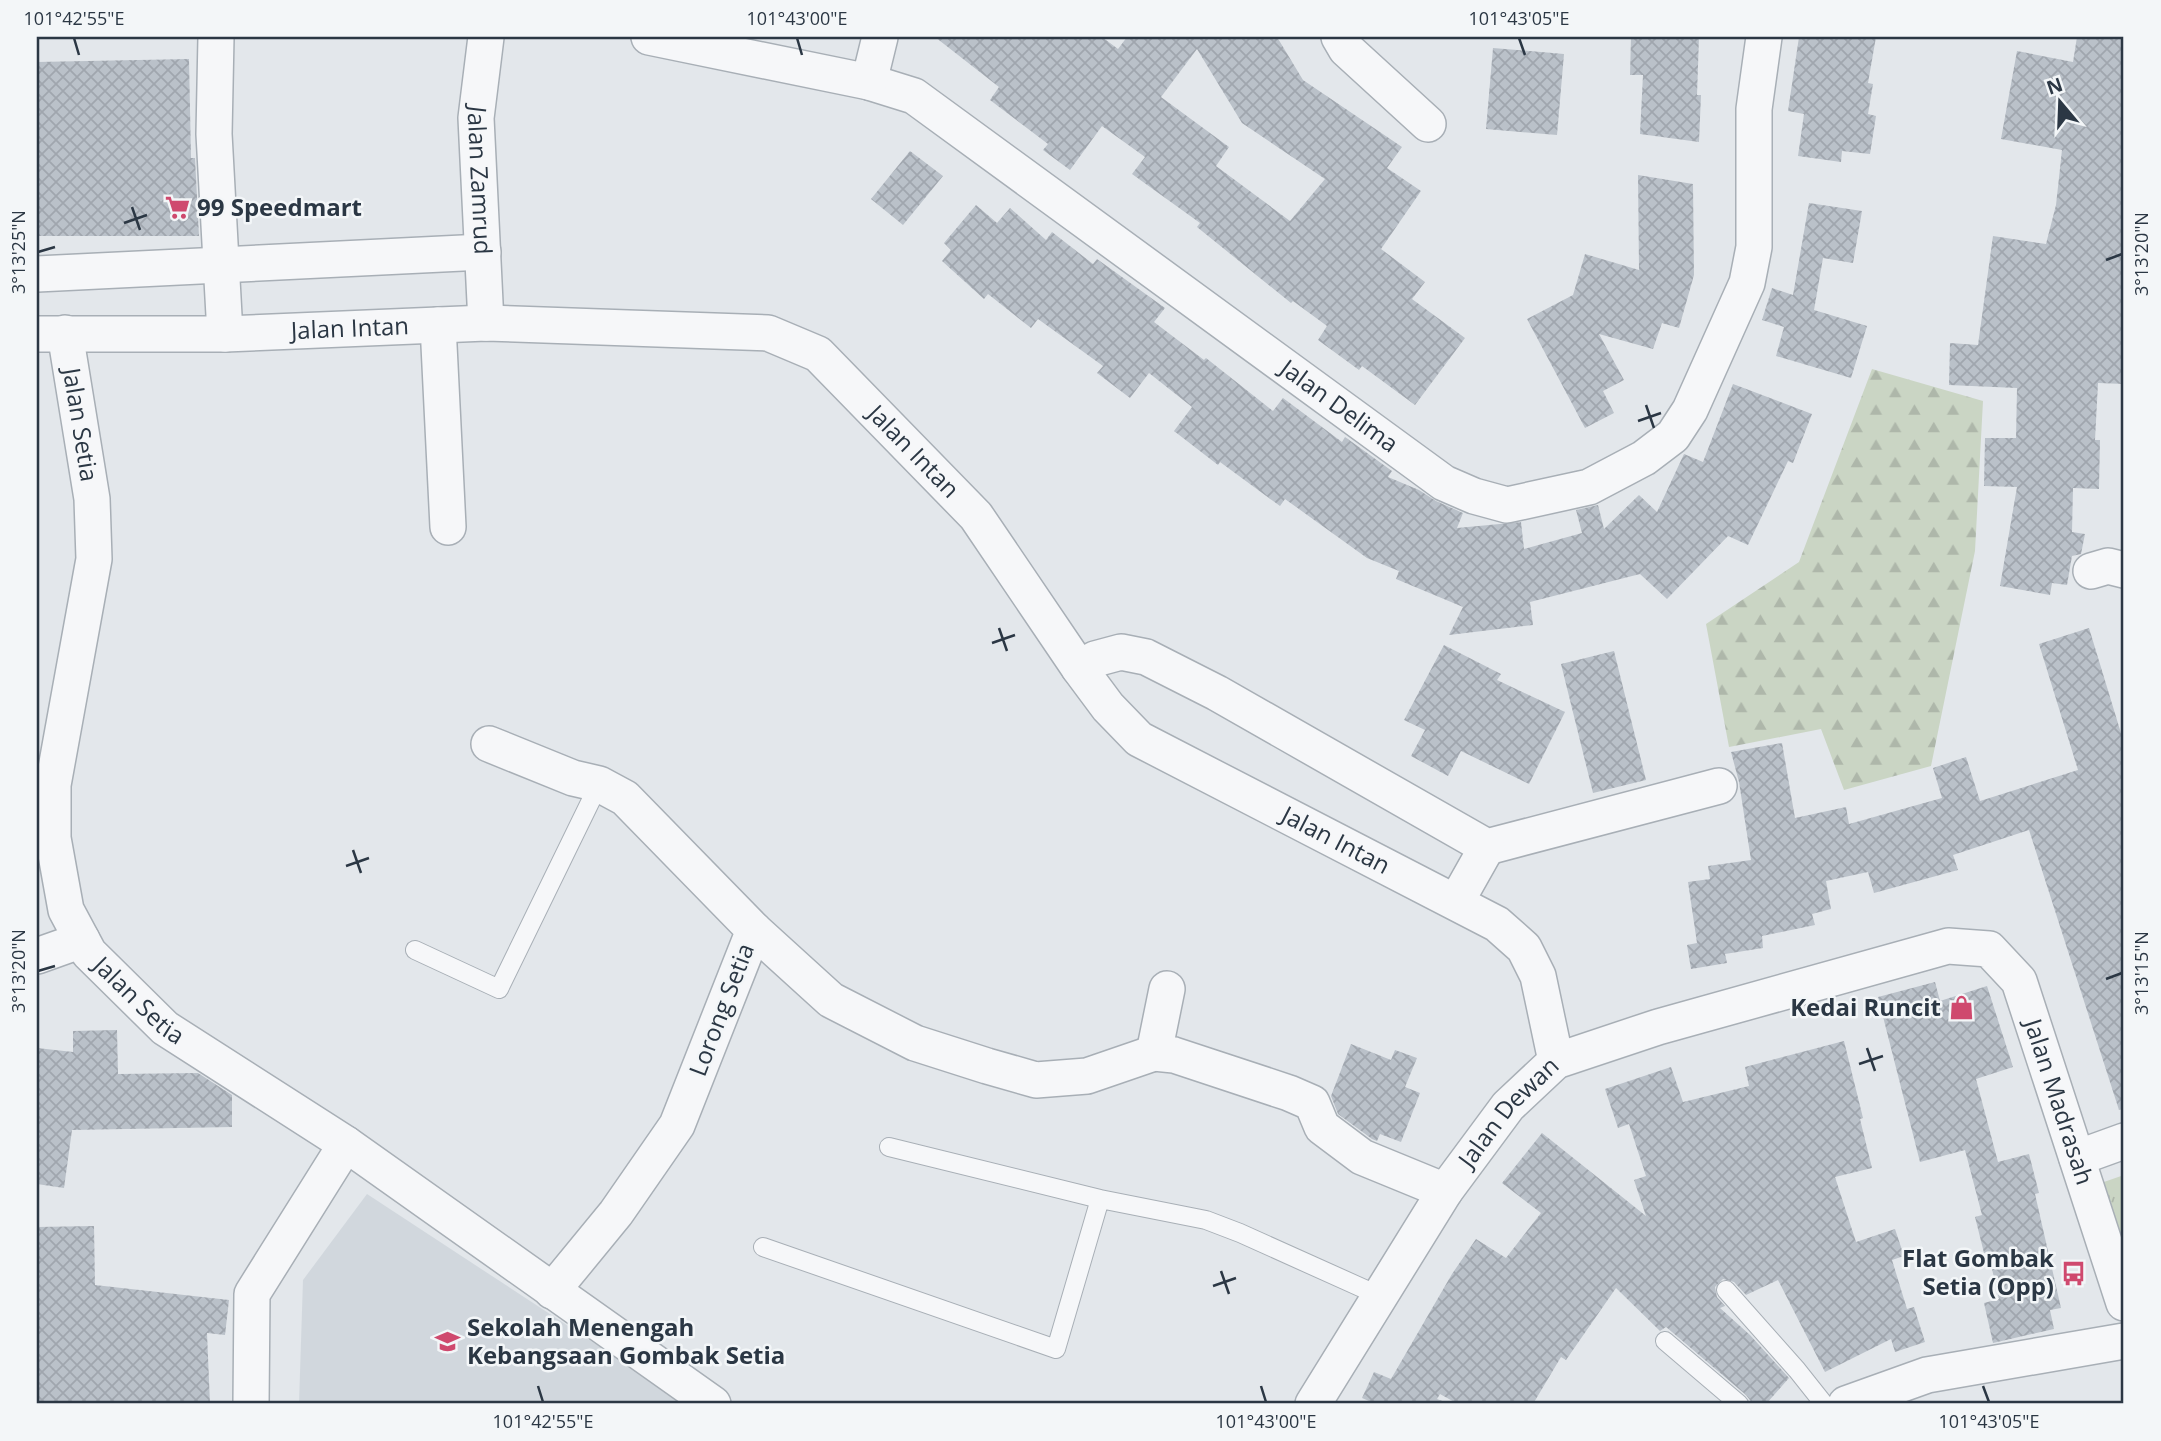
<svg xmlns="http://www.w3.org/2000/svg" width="2161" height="1441" viewBox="0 0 2161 1441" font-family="'Open Sans',sans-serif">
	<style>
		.built { fill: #d1d7dd }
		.grass { fill: url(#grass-tufts) }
		.forest { fill: url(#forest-firs) }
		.building { fill: url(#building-cross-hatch); fill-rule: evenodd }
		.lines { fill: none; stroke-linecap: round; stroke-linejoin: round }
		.lane-casing { stroke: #a8afb6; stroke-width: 20 }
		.street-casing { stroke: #a8afb6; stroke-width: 38 }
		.lane { stroke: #f6f7f9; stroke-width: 18 }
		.street { stroke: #f6f7f9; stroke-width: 35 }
		.ticks { fill: none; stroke: #2b3744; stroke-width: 2.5 }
		.labels { text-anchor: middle; stroke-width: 5; stroke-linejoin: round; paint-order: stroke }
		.street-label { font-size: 24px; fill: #2b3744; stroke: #f3f6f8 }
		.poi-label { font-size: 24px; font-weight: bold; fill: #2b3744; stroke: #f3f6f8; text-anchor: start }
		.neatline { fill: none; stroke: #2b3744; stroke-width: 2.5 }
		.ticks-label { font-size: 18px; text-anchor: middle; fill: #2b3744 }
	</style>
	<defs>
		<pattern id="grass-tufts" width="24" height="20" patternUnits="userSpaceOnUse" patternTransform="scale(1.75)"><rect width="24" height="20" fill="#cad5c4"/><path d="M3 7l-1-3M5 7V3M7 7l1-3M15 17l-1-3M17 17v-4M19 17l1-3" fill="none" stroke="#aeb7aa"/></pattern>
		<pattern id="forest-firs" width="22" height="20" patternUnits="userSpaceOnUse" patternTransform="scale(1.75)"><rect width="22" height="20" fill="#cad5c4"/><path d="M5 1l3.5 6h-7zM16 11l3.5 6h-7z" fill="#aeb7aa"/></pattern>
		<pattern id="building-cross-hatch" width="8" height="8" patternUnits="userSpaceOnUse" patternTransform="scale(1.75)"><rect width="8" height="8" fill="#bac1c9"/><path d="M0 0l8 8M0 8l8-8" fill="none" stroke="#a0a6ae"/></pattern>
	</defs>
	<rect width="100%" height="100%" fill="#e3e7eb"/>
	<path class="built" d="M367,1194L687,1404H299L303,1280Z"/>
	<path class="grass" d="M2124,1175V1259L2101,1183Z"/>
	<path class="forest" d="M1872,369L1983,401L1975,551L1931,766L1844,790L1821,729L1729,747L1706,624L1799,562Z"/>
	<path class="building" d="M935,37H1102L1118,49L1127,37H1277L1303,80L1402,147L1387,168L1421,191L1381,249L1425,282L1412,299L1465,338L1415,405L1362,366L1359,370L1318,340L1327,326L1293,301L1291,303L1197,227L1200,223L1132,174L1145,157L1102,126L1070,170L1043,150L1048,144L990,100L999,87ZM1197,49L1242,123L1325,179L1290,221L1216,166L1229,147L1161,97Z
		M1631,37H1699L1697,95H1701L1699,142L1640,134L1643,75H1630Z
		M1799,37H1876L1868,83L1873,84L1868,114L1876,116L1870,154L1842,151L1841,162L1798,156L1804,114L1788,111Z
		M2077,37H2124V308L2121,334L2124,335V384L2098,383L2095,440H2100L2099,489L2073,488L2072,532L2085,534L2081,554L2072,556L2067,585L2052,583L2050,595L2000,586L2017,487L1984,486L1985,438H2016L2017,388L1949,385L1950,343L1978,345L1993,236L2046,244L2056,205L2062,150L2001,139L2017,51L2073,62Z
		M1493,48L1564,54L1557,135L1486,129Z
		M189,59L191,158H195L199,236H37V62Z
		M910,151L943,176L903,225L871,199Z
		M1638,175L1693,184L1694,275L1679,328L1662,323L1653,349L1599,334L1624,380L1603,391L1614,413L1585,428L1527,319L1573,295L1585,254L1639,270Z
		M1809,203L1862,211L1853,263L1823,258L1814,310L1867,326L1851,378L1776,356L1784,327L1762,320L1772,288L1793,295Z
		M976,205L997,223L1010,208L1046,240L1052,232L1093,264L1097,259L1165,308L1154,322L1204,360L1206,358L1273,411L1283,398L1342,442L1345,437L1392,471L1388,477L1419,490L1436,501L1463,513L1457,528L1521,522L1524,549L1582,533L1576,510L1598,505L1604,529L1639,495L1657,512L1684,454L1703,462L1733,384L1812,414L1793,463L1788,461L1748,545L1728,536L1667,599L1640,574L1530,602L1533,625L1449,635L1463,607L1396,579L1399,571L1367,558L1285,499L1280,506L1220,462L1218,465L1174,431L1192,407L1149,373L1130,398L1097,373L1103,366L1038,319L1031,328L988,294L984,299L942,261L951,250L944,243Z
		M2089,628L2124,743V1109L2119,1110L2029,830L1953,855L1958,870L1874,893L1868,872L1826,881L1831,909L1812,914L1815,925L1762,936L1763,948L1725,954L1727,963L1691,969L1687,945L1697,943L1688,882L1710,879L1708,866L1751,860L1739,782L1731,752L1782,743L1795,818L1846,807L1849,824L1942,798L1933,768L1966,757L1980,801L2078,770L2039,644Z
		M1444,645L1501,674L1497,680L1565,712L1529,784L1461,751L1448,776L1411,756L1425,730L1404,720Z
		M1614,651L1646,780L1593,793L1561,664Z
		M1935,982L1940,1001L1987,986L2013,1067L1976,1079L1998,1162L2029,1154L2039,1193L2035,1194L2061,1308L2050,1310L2054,1329L1993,1343L1984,1303L1999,1299L1988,1252L1984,1253L1975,1217L1982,1215L1965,1150L1920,1162L1878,997Z
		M117,1030L118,1074L198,1073L232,1095V1127L72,1130L64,1188L37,1184V1048L73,1052V1031Z
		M1844,1041L1863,1118L1860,1119L1872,1168L1835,1177L1856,1242L1895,1229L1904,1256L1892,1260L1907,1309L1914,1307L1925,1342L1895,1352L1891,1339L1825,1372L1778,1280L1746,1295L1734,1282L1723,1279L1715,1287L1717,1297L1725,1306L1720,1308L1750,1335L1789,1378L1766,1404H1753L1746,1395L1672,1332L1666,1327L1660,1331L1616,1288L1566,1360L1561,1357L1533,1404H1458L1440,1394L1437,1399L1450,1404H1376L1362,1398L1374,1372L1391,1379L1452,1274L1476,1239L1506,1258L1541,1213L1502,1183L1542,1133L1646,1216L1634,1180L1646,1176L1629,1124L1618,1128L1605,1089L1671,1067L1683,1102L1749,1086L1745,1067Z
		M1351,1044L1391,1060L1395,1050L1417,1058L1405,1087L1420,1093L1401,1142L1380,1134L1377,1141L1372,1139L1338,1114L1331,1096Z
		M94,1226L95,1285L229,1300L225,1335L207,1333L210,1404H37V1227Z"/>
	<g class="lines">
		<defs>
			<path id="lane" d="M415,950L499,989L599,784
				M889,1147L1100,1199
				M763,1247L1056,1349L1100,1199L1206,1220L1240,1233L1380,1296
				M1726,1290L1797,1370L1824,1404
				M1665,1341L1739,1404"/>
			<g id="street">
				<path d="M216,37L214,134L225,334"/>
				<path id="s1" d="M486,37L476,118L486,323"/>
				<path id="s2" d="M649,37L869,82L914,96L1444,483L1474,496L1507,505L1589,487L1644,458L1673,436L1690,410L1747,283L1754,247V109L1764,37"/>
				<path d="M1339,37L1346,49L1428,124"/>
				<path d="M869,82L880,37"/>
				<path d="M37,274L483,252"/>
				<path d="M438,325L448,527"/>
				<path id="s3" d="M65,333L92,499L94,559L53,785V838L66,910L89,953L165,1028L346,1144L713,1404"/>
				<path id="s4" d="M37,334H225L486,323L768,333L818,354L976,516L1079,668L1108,707L1139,739L1497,924L1524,948L1538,976L1556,1061"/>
				<path d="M2091,571L2108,566L2124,570"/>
				<path d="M1079,668L1095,659L1121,652L1146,657L1217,693L1487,847L1719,786"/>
				<path d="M489,744L573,778L599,784L625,798L754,930L677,1125L616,1213L552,1291"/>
				<path d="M1456,902L1487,847"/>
				<path d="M754,930L831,1000L915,1043L987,1066L1036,1080L1087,1076L1154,1053"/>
				<path d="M37,956L82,940"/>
				<path d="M1167,989L1154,1053L1174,1055L1289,1093L1312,1103L1322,1127L1362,1157L1445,1191"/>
				<path d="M2077,1158L2124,1141"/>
				<path d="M251,1404L252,1294L346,1144"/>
				<path id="s5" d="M1313,1404L1445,1191L1508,1106L1556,1061L1658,1027L1948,946L1989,949L2019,981L2124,1303"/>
				<path d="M1846,1404L1927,1375L2124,1341"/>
			</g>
		</defs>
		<use href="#lane" class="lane-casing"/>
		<use href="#street" class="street-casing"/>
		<use href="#lane" class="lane"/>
		<use href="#street" class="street"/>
	</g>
	<path class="ticks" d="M74,38L79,55M797,38L802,55M1519,38L1525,55M132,207L140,230M124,223L147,215M38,252L55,247M2106,260L2122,254M1646,405L1654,428M1638,421L1661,413M999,628L1007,651M992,643L1015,635M353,850L361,873M346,866L369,858M38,971L55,966M2106,979L2122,973M1867,1048L1875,1071M1859,1064L1883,1056M1221,1271L1229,1294M1213,1286L1236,1278M538,1386L543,1402M1261,1386L1266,1402M1983,1386L1989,1402"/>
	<defs>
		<symbol id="supermarket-bare" viewBox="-9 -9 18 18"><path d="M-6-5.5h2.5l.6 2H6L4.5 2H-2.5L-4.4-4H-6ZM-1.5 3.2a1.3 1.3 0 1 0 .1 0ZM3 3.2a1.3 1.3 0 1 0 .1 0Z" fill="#cf496e" stroke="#f3f6f8" stroke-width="2.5" paint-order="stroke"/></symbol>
		<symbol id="shop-bare" viewBox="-9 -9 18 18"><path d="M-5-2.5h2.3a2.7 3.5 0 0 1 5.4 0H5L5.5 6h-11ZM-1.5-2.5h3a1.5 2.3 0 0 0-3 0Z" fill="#cf496e" stroke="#f3f6f8" stroke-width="2.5" paint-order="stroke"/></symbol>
		<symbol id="bus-bare" viewBox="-9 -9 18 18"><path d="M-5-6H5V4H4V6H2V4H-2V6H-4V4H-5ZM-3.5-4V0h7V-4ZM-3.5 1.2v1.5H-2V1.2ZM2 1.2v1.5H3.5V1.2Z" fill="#cf496e" stroke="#f3f6f8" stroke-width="2.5" paint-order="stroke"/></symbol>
		<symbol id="school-bare" viewBox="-9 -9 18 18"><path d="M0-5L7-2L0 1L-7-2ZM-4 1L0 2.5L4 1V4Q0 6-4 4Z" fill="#cf496e" stroke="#f3f6f8" stroke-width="2.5" paint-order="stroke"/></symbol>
	</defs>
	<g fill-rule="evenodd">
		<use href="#supermarket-bare" x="160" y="190" width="35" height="35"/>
		<use href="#shop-bare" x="1944" y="990" width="35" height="35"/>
		<use href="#bus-bare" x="2056" y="1256" width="35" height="35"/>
		<use href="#school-bare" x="430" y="1324" width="35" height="35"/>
	</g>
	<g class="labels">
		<g class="street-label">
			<text dy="8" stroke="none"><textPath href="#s1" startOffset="144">Jalan Zamrud</textPath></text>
			<text dy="8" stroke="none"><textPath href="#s4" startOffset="313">Jalan Intan</textPath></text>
			<text dy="8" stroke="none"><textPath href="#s2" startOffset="798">Jalan Delima</textPath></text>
			<text dy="8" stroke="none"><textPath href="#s3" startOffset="93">Jalan Setia</textPath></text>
			<text dy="8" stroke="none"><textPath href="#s4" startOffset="922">Jalan Intan</textPath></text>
			<text dy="8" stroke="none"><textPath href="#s4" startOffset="1510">Jalan Intan</textPath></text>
			<text dy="8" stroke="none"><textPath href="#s3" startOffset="702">Jalan Setia</textPath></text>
			<text transform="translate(722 1010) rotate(-69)" y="8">Lorong Setia</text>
			<text dy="8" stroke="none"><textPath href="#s5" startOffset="1043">Jalan Madrasah</textPath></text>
			<text dy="8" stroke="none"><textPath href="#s5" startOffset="352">Jalan Dewan</textPath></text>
		</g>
		<g class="poi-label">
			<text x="197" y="216">99 Speedmart</text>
			<text x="1941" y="1016" text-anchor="end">Kedai Runcit</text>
			<text x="2054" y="1267" text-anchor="end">Flat Gombak<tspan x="2054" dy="28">Setia (Opp)</tspan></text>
			<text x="467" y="1336">Sekolah Menengah<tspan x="467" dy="28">Kebangsaan Gombak Setia</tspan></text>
		</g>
	</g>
	<rect width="2161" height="1441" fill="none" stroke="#f3f6f8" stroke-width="77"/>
	<g transform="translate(2060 102) rotate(341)" stroke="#f3f6f8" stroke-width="5" paint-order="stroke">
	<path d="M0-5L12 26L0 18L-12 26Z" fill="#2b3744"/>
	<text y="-10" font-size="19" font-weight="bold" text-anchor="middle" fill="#2b3744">N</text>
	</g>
	<rect x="38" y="38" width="2084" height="1364" class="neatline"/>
	<g class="ticks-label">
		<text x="74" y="25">101°42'55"E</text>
		<text x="797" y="25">101°43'00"E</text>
		<text x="1519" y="25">101°43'05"E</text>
		<text transform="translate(19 252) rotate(-90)" y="6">3°13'25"N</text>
		<text transform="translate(2142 254) rotate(-90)" y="6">3°13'20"N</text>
		<text transform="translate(19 971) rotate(-90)" y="6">3°13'20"N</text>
		<text transform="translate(2142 973) rotate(-90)" y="6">3°13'15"N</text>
		<text x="543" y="1428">101°42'55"E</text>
		<text x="1266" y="1428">101°43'00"E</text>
		<text x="1989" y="1428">101°43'05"E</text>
	</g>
</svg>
